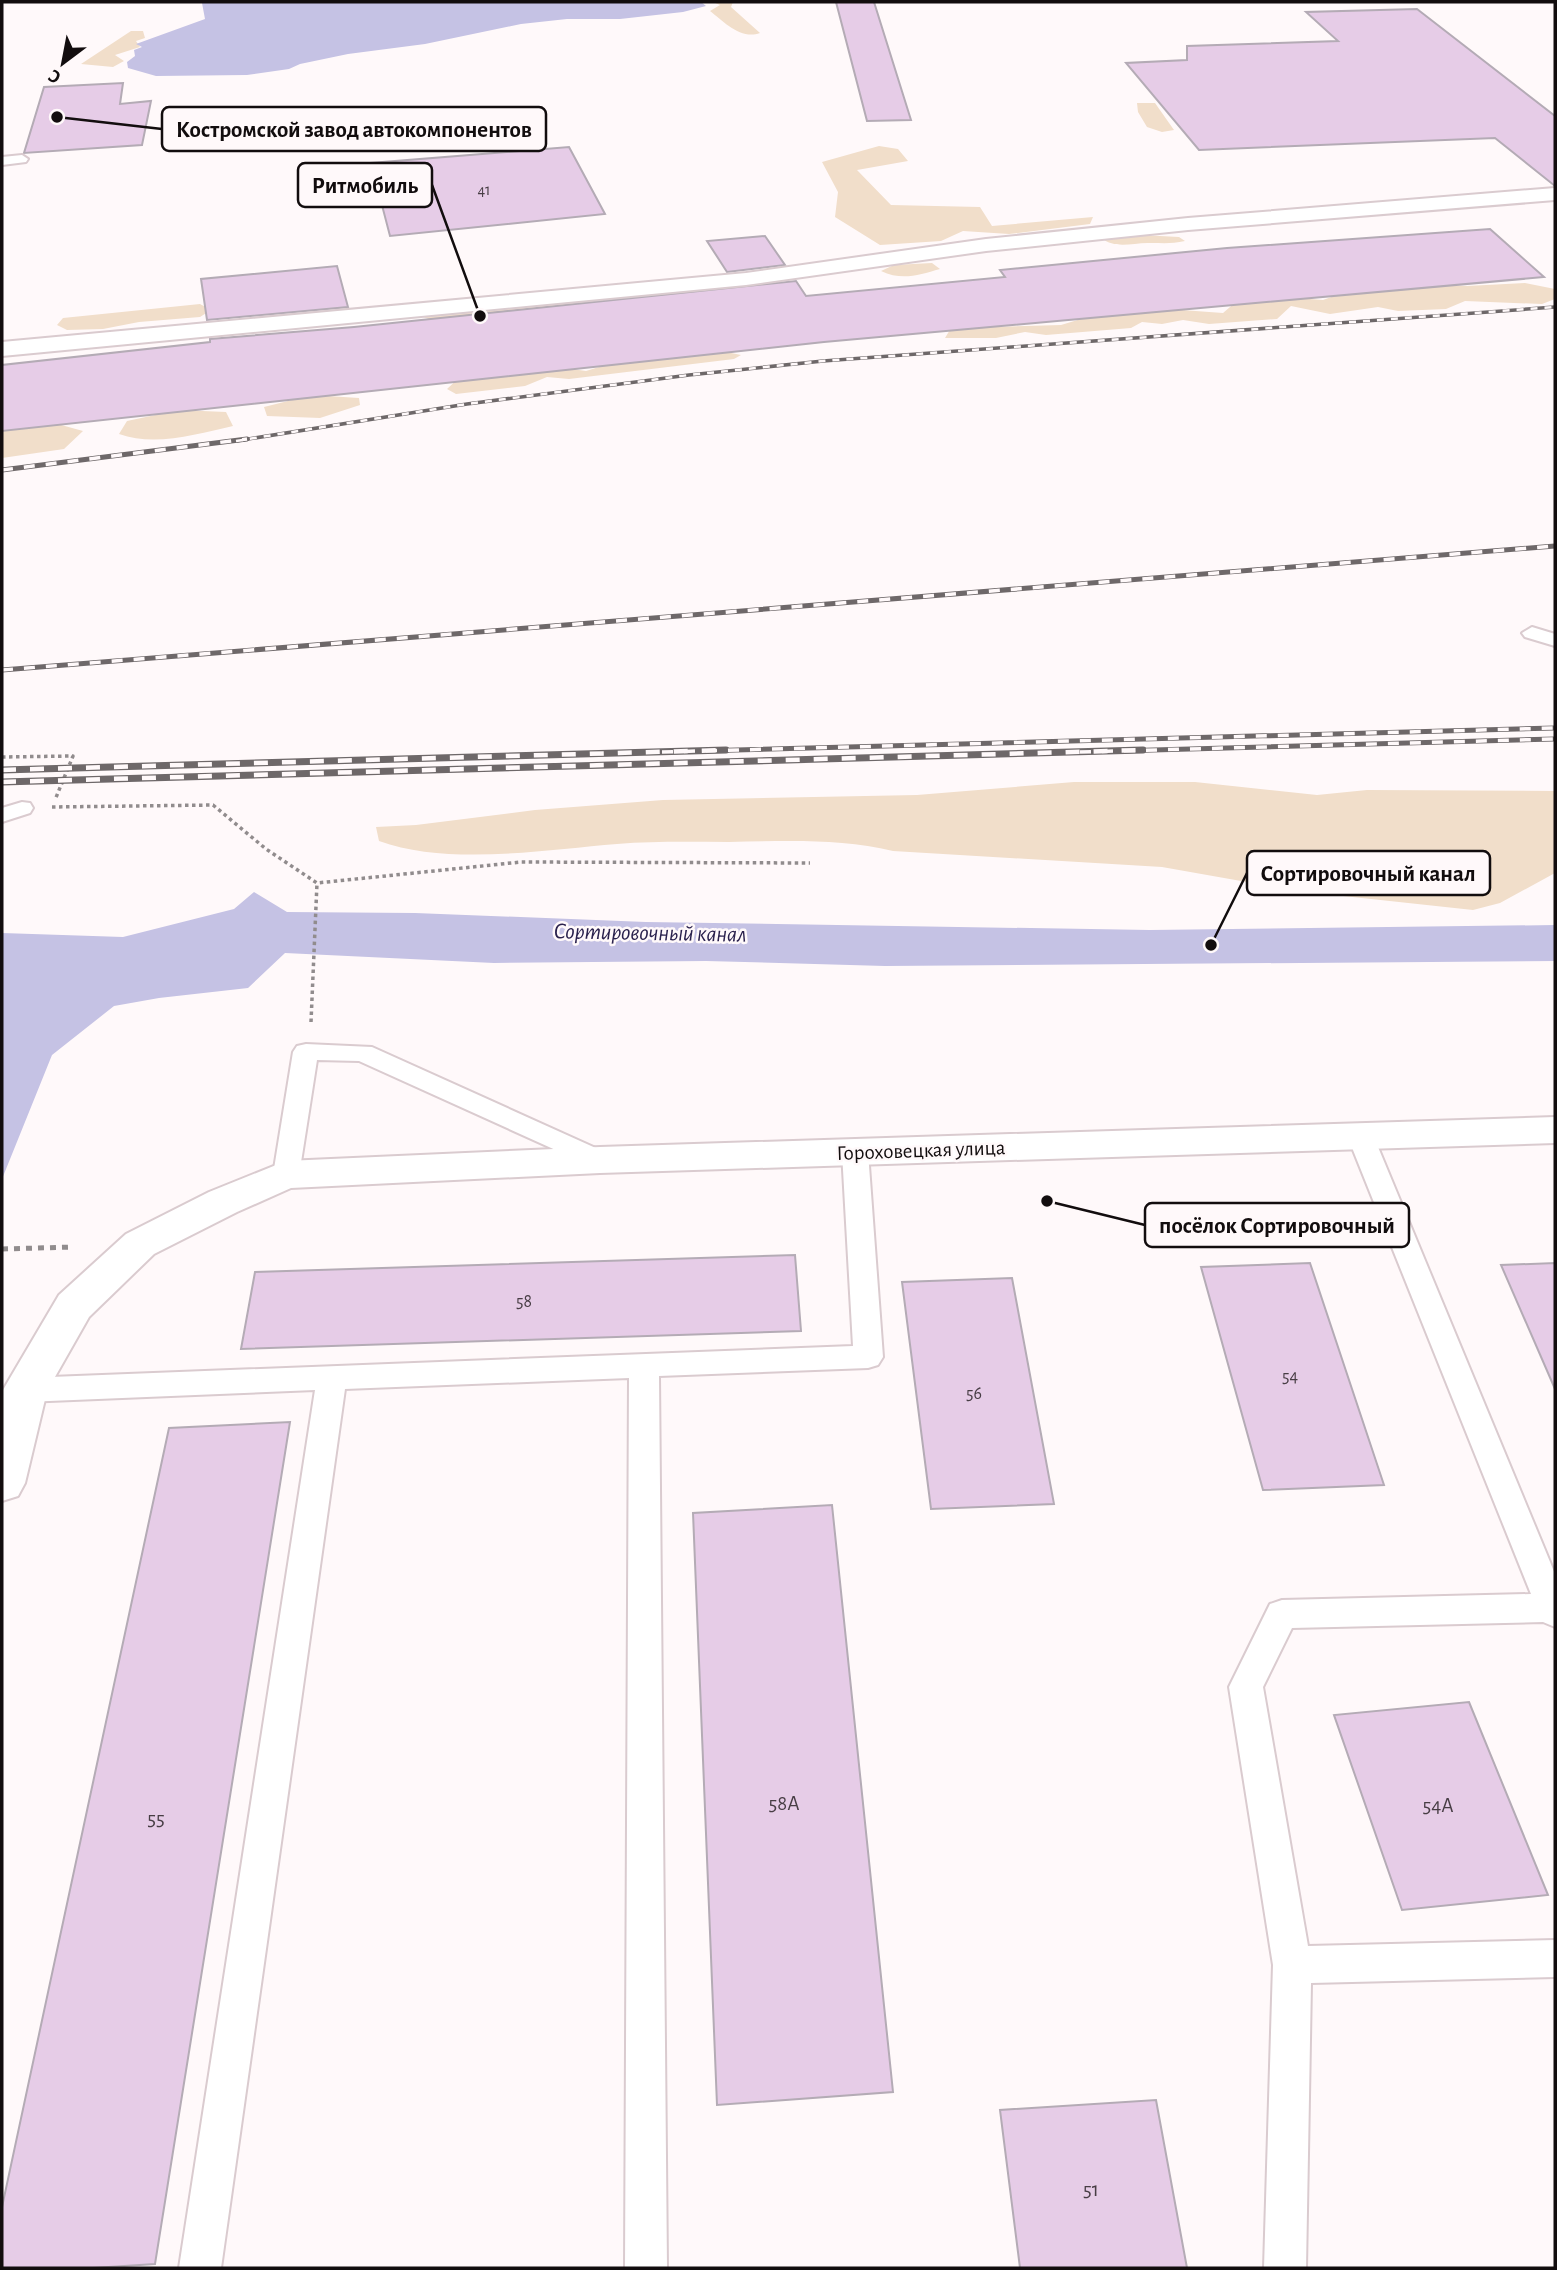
<svg xmlns="http://www.w3.org/2000/svg" width="1557" height="2270" viewBox="0 0 1557 2270" font-family="'Alegreya Sans',sans-serif">
	<style>
		.green { fill: #f1deca }
		.water { fill: #c5c2e4 }
		.building { fill: #e6cce7; stroke: #b4abb5; stroke-width: 2 }
		.lines { fill: none; stroke-linecap: round; stroke-linejoin: round }
		.lane-casing { stroke: #dacbcf; stroke-width: 4 }
		.street-casing { stroke: #dacbcf; stroke-width: 4 }
		.secondary-casing { stroke: #dacbcf; stroke-width: 4 }
		.path-far1 { stroke: #918c8d; stroke-width: 3.5; stroke-dasharray: 3.5 3.5; stroke-linecap: butt }
		.path { stroke: #918c8d; stroke-width: 5; stroke-dasharray: 6 6; stroke-linecap: butt }
		.lane { fill: #fff; fill-rule: evenodd }
		.street { fill: #fff; fill-rule: evenodd }
		.secondary { fill: #fff; fill-rule: evenodd }
		.rail-far2-casing { stroke: #6e6869; stroke-width: 3.5 }
		.rail-far1-casing { stroke: #6e6869; stroke-width: 5 }
		.rail-casing { stroke: #6e6869; stroke-width: 7 }
		.rail-far2 { stroke: #fff9fa; stroke-width: 2.5; stroke-dasharray: 7; stroke-linecap: butt }
		.rail-far1 { stroke: #fff9fa; stroke-width: 3.5; stroke-dasharray: 11; stroke-linecap: butt }
		.rail { stroke: #fff9fa; stroke-width: 4.5; stroke-dasharray: 14; stroke-linecap: butt }
		.labels { text-anchor: middle; stroke-width: 5; stroke-linejoin: round; paint-order: stroke }
		.far-number-label { font-size: 16px; fill: #473d44 }
		.number-label { font-size: 18px; fill: #473d44 }
		.street-label { font-size: 21px; fill: #120d0e; stroke: #fff9fa }
		.near-number-label { font-size: 21px; fill: #473d44 }
		.water-label { font-size: 23px; font-style: italic; fill: #2a214d; stroke: #fff9fa }
		.leader { fill: none; stroke: #120d0e; stroke-width: 2.5 }
		.callout-dot { fill: #120d0e; stroke: #fff9fa; stroke-width: 2.5 }
		.callout { fill: #fff9fa; stroke: #120d0e; stroke-width: 2.5 }
		.callout-label { font-size: 23px; text-anchor: middle; font-weight: bold; fill: #120d0e }
	</style>
	<rect width="100%" height="100%" fill="#fff9fa"/>
	<path class="green" d="M713,2H733L731,7L760,33C741,40 724,22 710,11L720,5Z
		M131,31H143L145,38L136,41L140,47L115,55L124,61L113,67L81,64Z
		M1137,103H1155L1174,130L1162,132L1147,127L1138,112Z
		M879,146L898,149L908,161L857,170L891,205L980,207L992,226L1093,217L1090,224L1009,234L963,231L941,241L880,245L835,217L838,192L822,162Z
		M1141,235L1179,237L1185,241C1172,244 1163,243 1151,243C1133,242 1117,250 1101,238Z
		M932,263L940,269C919,275 902,281 881,271L894,265Z
		M1525,283L1555,289V299L1542,304L1465,301L1446,309L1398,311L1378,307L1330,314L1291,306L1277,319L1209,324L1183,320L1162,324L1142,322L1131,328L1046,335L1025,332L996,338H945L951,328L1061,325L1091,316L1168,309L1223,313L1237,301L1272,296L1323,300L1348,291L1424,284L1467,286Z
		M611,297L594,306L435,321L420,316L434,312Z
		M200,304L211,310L200,317L139,322L103,329L67,330L57,325L63,318Z
		M717,350L741,355L734,359L569,379L547,377L525,386L456,394L447,389L461,376L565,368L586,371L625,359Z
		M312,395L359,398L360,405L320,418L267,416L264,407Z
		M179,410L226,412L233,426C197,434 155,447 119,434L127,421Z
		M54,423L83,431L64,449L2,458V430Z
		M1074,782H1195L1317,795L1367,790L1555,791V873L1500,903L1473,910L1297,891L1162,867L893,851C840,838 783,841 729,842C692,842 654,841 617,844C544,850 448,866 379,841L376,827L416,825L535,810L663,800L917,795Z"/>
	<path class="water" d="M205,2H701L706,6L683,12L620,19H567L521,24L425,44L348,54L300,64L289,69L247,75L156,76L128,68L127,62L135,56L134,50L142,47L136,44L205,19L202,3Z
		M254,892L287,912L415,913L646,922L1150,930L1555,925V961L885,966L706,961L494,963L285,953L248,988L159,998L114,1006L52,1055L2,1179V933L123,937L234,909Z"/>
	<path class="building" d="M836,2H874L911,120L867,121Z
		M1417,9L1555,116V186L1495,138L1199,150L1126,63L1187,60V46L1338,41L1306,12Z
		M123,83L120,104L151,101L142,145L24,153L44,87Z
		M569,147L605,214L390,236L371,163Z
		M1490,229L1544,277L824,342L2,431V365L210,342V339L354,327L796,281L806,296L1005,277L1000,270L1227,248Z
		M765,236L785,265L727,272L707,241Z
		M337,266L348,307L207,320L201,279Z
		M795,1255L801,1331L241,1349L255,1272Z
		M1310,1263L1384,1485L1263,1490L1201,1267Z
		M1555,1263V1389L1501,1265Z
		M1012,1278L1054,1504L931,1509L902,1282Z
		M290,1422L155,2264L93,2268H2V2207L169,1428Z
		M832,1505L893,2092L717,2105L693,1513Z
		M1469,1702L1548,1895L1402,1910L1334,1715Z
		M1156,2100L1187,2268H1020L1000,2110Z"/>
	<g class="lines">
		<defs>
			<path id="lane" d="M22,155L28,159L26,162L2,165V157Z
				M1532,627L1555,634V646L1525,637L1522,633Z
				M22,802L30,803L33,808L30,813L2,822V808Z
				M306,1044L372,1047L609,1154L613,1160L609,1166L600,1169L591,1166L359,1061L317,1060L299,1175L295,1182L286,1184L277,1182L273,1175L293,1052L297,1046Z
				M1360,1126L1369,1129L1373,1135L1555,1574V1627L1543,1622L1292,1628L1263,1687L1308,1946L1555,1940V1977L1311,1983L1306,2268H1264L1273,1965L1229,1687L1270,1604L1282,1600L1531,1594L1347,1135L1351,1129Z
				M855,1143L864,1146L868,1152L883,1357L878,1365L868,1368L659,1376L667,2268H625L629,1378L345,1389L221,2268H179L315,1390L25,1402L14,1398L10,1390L14,1382L25,1378L853,1346L842,1152L846,1146Z"/>
			<path id="street" d="M1555,188V200L1188,230L986,251L746,285L2,356V342L746,273L986,239L1188,218Z"/>
			<path id="secondary" d="M1555,1117V1143L600,1173L291,1188L237,1212L154,1254L89,1317L47,1391L25,1483L18,1496L2,1501L3,1390L59,1295L126,1234L209,1192L286,1161L600,1147Z"/>
		</defs>
		<use href="#lane" class="lane-casing"/>
		<use href="#street" class="street-casing"/>
		<use href="#secondary" class="secondary-casing"/>
		<path class="path-far1" d="M2,757L73,756L55,800
			M52,807L213,805L266,849L317,883L521,862L810,863
			M311,1022L317,883"/>
		<path class="path" d="M2,1249L73,1247"/>
		<use href="#lane" class="lane"/>
		<use href="#street" class="street"/>
		<use href="#secondary" class="secondary"/>
		<defs>
			<path id="rail-far2" d="M236,441L467,404L689,375L823,361L1555,307"/>
			<path id="rail-far1" d="M2,470L247,439
				M2,670L1555,546
				M662,752L1555,728
				M1080,752L1555,739"/>
			<path id="rail" d="M2,770L726,750
				M2,782L1143,750"/>
		</defs>
		<use href="#rail-far2" class="rail-far2-casing"/>
		<use href="#rail-far1" class="rail-far1-casing"/>
		<use href="#rail" class="rail-casing"/>
		<use href="#rail-far2" class="rail-far2"/>
		<use href="#rail-far1" class="rail-far1"/>
		<use href="#rail" class="rail"/>
	</g>
	<g class="labels">
		<g class="far-number-label">
			<text x="484" y="195">41</text>
		</g>
		<g class="number-label">
			<text x="524" y="1307">58</text>
			<text x="1290" y="1382">54</text>
			<text x="974" y="1399">56</text>
		</g>
		<g class="street-label">
			<text transform="translate(921 1150) rotate(-2)" y="7">Гороховецкая улица</text>
		</g>
		<g class="near-number-label">
			<text x="784" y="1810">58А</text>
			<text x="1438" y="1812">54А</text>
			<text x="156" y="1825">55</text>
			<text x="1091" y="2196">51</text>
		</g>
		<g class="water-label">
			<text transform="translate(650 932) rotate(1)" y="8">Сортировочный канал</text>
		</g>
	</g>
	<path class="leader" d="M57 117L162 129M480 316L432 185M1211 945L1247 873M1047 1201L1145 1225"/>
	<g class="callout-dot">
		<circle cx="57" cy="117" r="7"/>
		<circle cx="480" cy="316" r="7"/>
		<circle cx="1211" cy="945" r="7"/>
		<circle cx="1047" cy="1201" r="7"/>
	</g>
	<g class="callout">
		<rect x="162" y="107" width="384" height="44" rx="7"/>
		<rect x="298" y="163" width="134" height="44" rx="7"/>
		<rect x="1247" y="851" width="243" height="44" rx="7"/>
		<rect x="1145" y="1203" width="264" height="44" rx="7"/>
	</g>
	<g class="callout-label">
		<text x="354" y="137">Костромской завод автокомпонентов</text>
		<text x="365" y="193">Ритмобиль</text>
		<text x="1368" y="881">Сортировочный канал</text>
		<text x="1277" y="1233">посёлок Сортировочный</text>
	</g>
	<rect width="1557" height="2270" fill="none" stroke="#120d0e" stroke-width="7"/>
	<g transform="translate(63 63) rotate(212)" stroke="#fff9fa" stroke-width="5" paint-order="stroke">
	<path d="M0-5L12 26L0 18L-12 26Z" fill="#120d0e"/>
	<text y="-10" font-size="19" font-weight="bold" text-anchor="middle" fill="#120d0e">С</text>
	</g>
</svg>
